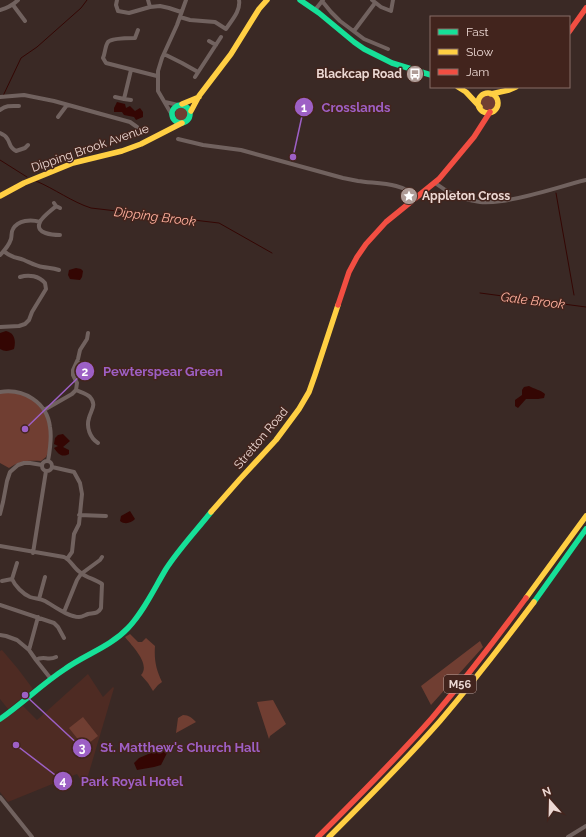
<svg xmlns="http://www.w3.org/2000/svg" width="586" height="837" viewBox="0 0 586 837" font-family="Raleway,sans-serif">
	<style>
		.built { fill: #4e2b23 }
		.green { fill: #703e32 }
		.water { fill: #340603 }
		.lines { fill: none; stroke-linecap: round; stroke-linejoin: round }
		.stream { stroke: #340603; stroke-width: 1 }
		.street { stroke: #71625f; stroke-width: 4 }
		.fast { stroke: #16e098; stroke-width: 5.5 }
		.slow { stroke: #ffcf43; stroke-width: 5.5 }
		.jam { stroke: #f24e42; stroke-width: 5.5 }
		.labels { text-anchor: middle; stroke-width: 3; stroke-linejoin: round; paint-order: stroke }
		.shield { fill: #42241d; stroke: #b9a29c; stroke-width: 1 }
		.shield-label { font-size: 11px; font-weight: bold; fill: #ecd8d3 }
		.poi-label { font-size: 12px; font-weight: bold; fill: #ecd8d3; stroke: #42241d; text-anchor: end }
		.street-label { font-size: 12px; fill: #ecd8d3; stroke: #42241d }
		.water-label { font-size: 13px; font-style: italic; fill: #ffb09e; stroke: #42241d }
		.leader { fill: none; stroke: #9d60c5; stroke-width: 1.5 }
		.callout-dot { fill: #9d60c5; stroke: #42241d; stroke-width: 1.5 }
		.mark-label { font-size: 12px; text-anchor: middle; font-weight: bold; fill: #fff }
		.callout-label { font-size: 13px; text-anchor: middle; font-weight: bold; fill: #9d60c5; stroke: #42241d; stroke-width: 3; stroke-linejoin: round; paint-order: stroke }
	</style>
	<rect width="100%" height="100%" fill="#3a2925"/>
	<path class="built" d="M2,650L18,669L33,689L8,709L0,699V651Z
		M88,674L103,697L113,687L114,688L85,786L77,774L8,802L0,792V722L23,706L37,720Z"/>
	<path class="green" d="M480 103a8 8 0 1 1 16 0a8 8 0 1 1-16 0Z
		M175 114a7 7 0 1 1 14 0a7 7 0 1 1-14 0Z
		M10,391L34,398L50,422V448L46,457L41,461C29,460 19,461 9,468L0,463V392Z
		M130,634L138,642H142L146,638L155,646C154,660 156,669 162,682L158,685L153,691L148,683L141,675C151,664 132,646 125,637Z
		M480,641L483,647L431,705L421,686Z
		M273,700L286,724L270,736L269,739L257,702Z
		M183,715C189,715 192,718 196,722L176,733L178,718Z
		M83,717L98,736L84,747L69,728Z"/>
	<path class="water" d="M117,102L125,104L126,108L130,106L135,111L140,108L143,112V117L136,120L134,117L124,115L122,112H114V108Z
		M76,268L81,269L83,271L82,277L80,280L70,279L68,275L69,270Z
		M6,331C15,333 16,341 14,349C9,351 5,352 0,349V333Z
		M529,386C534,389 541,390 545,394L544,398L538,399H526L518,408L515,406V400L522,395V390L524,387Z
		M63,434L70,441L63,447L69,450V454C62,458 58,454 54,448L58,446L54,444L55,438L58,435Z
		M130,511L135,519C131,523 125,525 120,521L121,516Z
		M160,749L166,752L167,753L161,765L154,767L137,770L134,763L139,758Z"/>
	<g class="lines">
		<path class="stream" d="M3,96L21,58L37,47L81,8L87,0
			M0,160L27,177
			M36,181C55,189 72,202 91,208L219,223L272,253
			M556,193L574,295
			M480,293L586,307"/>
		<path class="street" d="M117,0L116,5L118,11L129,13L150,7L160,6L169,8L181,12
			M148,0L150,7
			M372,0L381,7L391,11L393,0
			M322,1L331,12L340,21L364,39L388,49
			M13,5L25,21
			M0,10C7,8 13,5 18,0
			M315,10L323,0
			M180,17L190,20L215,22L226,29C231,21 241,11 239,0
			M138,30L135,38C129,38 112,38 108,42C105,46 105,54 103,58L106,63L157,76
			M354,31L375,3
			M209,41L216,45
			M164,54L182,63L198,72
			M195,77L221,37
			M0,97L24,95L54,101L130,122L137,127
			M115,97L124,99
			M131,100L124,99L131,70
			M165,102L178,105
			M0,110C6,105 12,106 19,106
			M172,115L158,91V71L162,58L177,25L186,0
			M58,117L67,105
			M0,133C1,134 5,135 6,137C11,142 8,147 16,151L25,148L28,145
			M178,139L203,145L241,150L343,178C348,179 353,180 358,181C377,184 402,182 416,197
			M435,183C448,193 464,200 480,202C487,203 495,202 502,201C531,197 558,187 586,180
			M54,203L56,206L60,208
			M56,206C52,210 42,217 40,222C34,234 54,235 60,235
			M4,251C11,258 16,257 24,260C31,263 36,266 43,267C48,268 53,268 59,270
			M0,255C5,250 9,245 11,239C12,235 11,232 13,229C18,220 31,219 40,222
			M0,327L19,326L25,324L29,320L32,312L46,289L45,283C39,276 29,274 20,277
			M77,362L83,365L89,364
			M76,390L77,383L73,375V370L78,359L80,350L87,339L88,333
			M0,392C23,388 47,402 50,427C52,438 50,450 48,461
			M44,410L72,394L76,390C80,392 87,394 90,397C97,405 91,410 89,418C86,427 90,438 98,443
			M42 466a5 5 0 1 1 10 0a5 5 0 1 1-10 0Z
			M52,467L74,472L80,483L82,494L79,524L74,534L72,552L67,559
			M0,514L3,502L7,481L10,472L18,465L24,463H30L42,465
			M79,515L106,516
			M0,546L64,557C71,560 74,569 81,573C87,578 95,579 102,584L101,608C98,614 94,613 88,614C85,615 82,617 79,617C68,617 54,606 45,601C40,598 35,599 30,597C23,594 15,586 12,579L17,563
			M33,553L46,471
			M2,581L12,579
			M39,599L45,577
			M0,605L54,623L58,627L64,638
			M64,612L77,580L81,574L100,560L102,557
			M0,635L6,636L17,640L29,650L36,660L51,679
			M29,650L38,617
			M36,660C43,655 48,661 56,657
			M0,797L32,837
			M568,837L586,826"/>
		<path class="fast" d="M300,0L319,13L354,42L364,49L392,63L431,75
			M172 114a9 9 0 1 1 18 0a9 9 0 1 1-18 0Z
			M534,602L586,529
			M0,719C23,703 42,684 65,669C86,654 110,647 128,628C144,611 154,589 166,569C179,549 196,531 211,512"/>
		<path class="slow" d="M458,87L466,92L480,107
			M478 103a10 10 0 1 1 20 0a10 10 0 1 1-20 0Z
			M491,94L509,90L516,87
			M182,104L199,97
			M191,111L199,96L231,54L259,9L267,0
			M0,196L24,183L73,163L122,151L141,144L182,123
			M211,512L240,479L276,440L299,409L309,392L315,375L338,305
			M526,598L586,516
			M329,837C367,799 405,761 440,721C473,682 504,642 534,602"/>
		<path class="jam" d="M569,32L586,8
			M338,305L349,272L357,257L366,244L386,222L439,179L474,137L490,112
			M318,837C357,798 396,759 432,718C465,679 496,639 526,598"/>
	</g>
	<defs>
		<symbol id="bus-disc" viewBox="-11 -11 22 22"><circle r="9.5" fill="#ae9b96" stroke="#42241d"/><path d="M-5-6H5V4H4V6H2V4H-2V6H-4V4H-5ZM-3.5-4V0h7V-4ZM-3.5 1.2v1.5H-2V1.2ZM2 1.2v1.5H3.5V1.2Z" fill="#fff"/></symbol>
		<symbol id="sight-disc" viewBox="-11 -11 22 22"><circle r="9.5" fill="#ae9b96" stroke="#42241d"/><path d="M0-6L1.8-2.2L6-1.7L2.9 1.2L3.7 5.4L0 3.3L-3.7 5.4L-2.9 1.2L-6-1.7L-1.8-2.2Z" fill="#fff"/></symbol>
	</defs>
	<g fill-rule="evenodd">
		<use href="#bus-disc" x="405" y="64" width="20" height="20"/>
		<use href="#sight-disc" x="399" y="186" width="20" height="20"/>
	</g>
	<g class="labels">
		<rect class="shield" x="444" y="675" width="32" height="18" rx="3"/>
		<g class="shield-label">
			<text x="460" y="688">M56</text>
		</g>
		<g class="poi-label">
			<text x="402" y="78">Blackcap Road</text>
			<text x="422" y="200" text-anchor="start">Appleton Cross</text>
		</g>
		<g class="street-label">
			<text transform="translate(90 148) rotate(-19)" y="4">Dipping Brook Avenue</text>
			<text transform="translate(261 438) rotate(-50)" y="4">Stretton Road</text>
		</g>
		<g class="water-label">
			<text transform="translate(155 216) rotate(7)" y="5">Dipping Brook</text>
			<text transform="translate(533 300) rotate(7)" y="5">Gale Brook</text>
		</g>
	</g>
	<path class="leader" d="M293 157L304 107M25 429L85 371M25 695L82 748M16 745L63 781"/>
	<g class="callout-dot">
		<circle cx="293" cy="157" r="4"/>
		<circle cx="25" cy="429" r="4"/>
		<circle cx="25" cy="695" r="4"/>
		<circle cx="16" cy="745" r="4"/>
		<circle cx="304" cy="107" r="10"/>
		<circle cx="85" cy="371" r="10"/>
		<circle cx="82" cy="748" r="10"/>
		<circle cx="63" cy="781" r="10"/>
	</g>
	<g class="mark-label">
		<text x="304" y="112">1</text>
		<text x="85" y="376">2</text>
		<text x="82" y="752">3</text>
		<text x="63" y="785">4</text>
	</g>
	<g class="callout-label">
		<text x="356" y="112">Crosslands</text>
		<text x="163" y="376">Pewterspear Green</text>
		<text x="180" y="752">St. Matthew's Church Hall</text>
		<text x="132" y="786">Park Royal Hotel</text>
	</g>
	<rect x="430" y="16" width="140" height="72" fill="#42241d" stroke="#866c66"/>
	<rect x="438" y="29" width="20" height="6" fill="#16e098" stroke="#866c66"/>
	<text x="466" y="36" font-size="12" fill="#ecd8d3">Fast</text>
	<rect x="438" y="49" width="20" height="6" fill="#ffcf43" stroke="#866c66"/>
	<text x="466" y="56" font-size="12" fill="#ecd8d3">Slow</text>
	<rect x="438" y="69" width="20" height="6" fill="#f24e42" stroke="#866c66"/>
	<text x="466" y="76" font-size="12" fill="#ecd8d3">Jam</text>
	<g transform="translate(550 801) rotate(340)" stroke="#42241d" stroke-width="3" paint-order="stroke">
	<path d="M0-3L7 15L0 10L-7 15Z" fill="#ecd8d3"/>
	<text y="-6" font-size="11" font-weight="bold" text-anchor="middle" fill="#ecd8d3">N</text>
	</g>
</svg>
